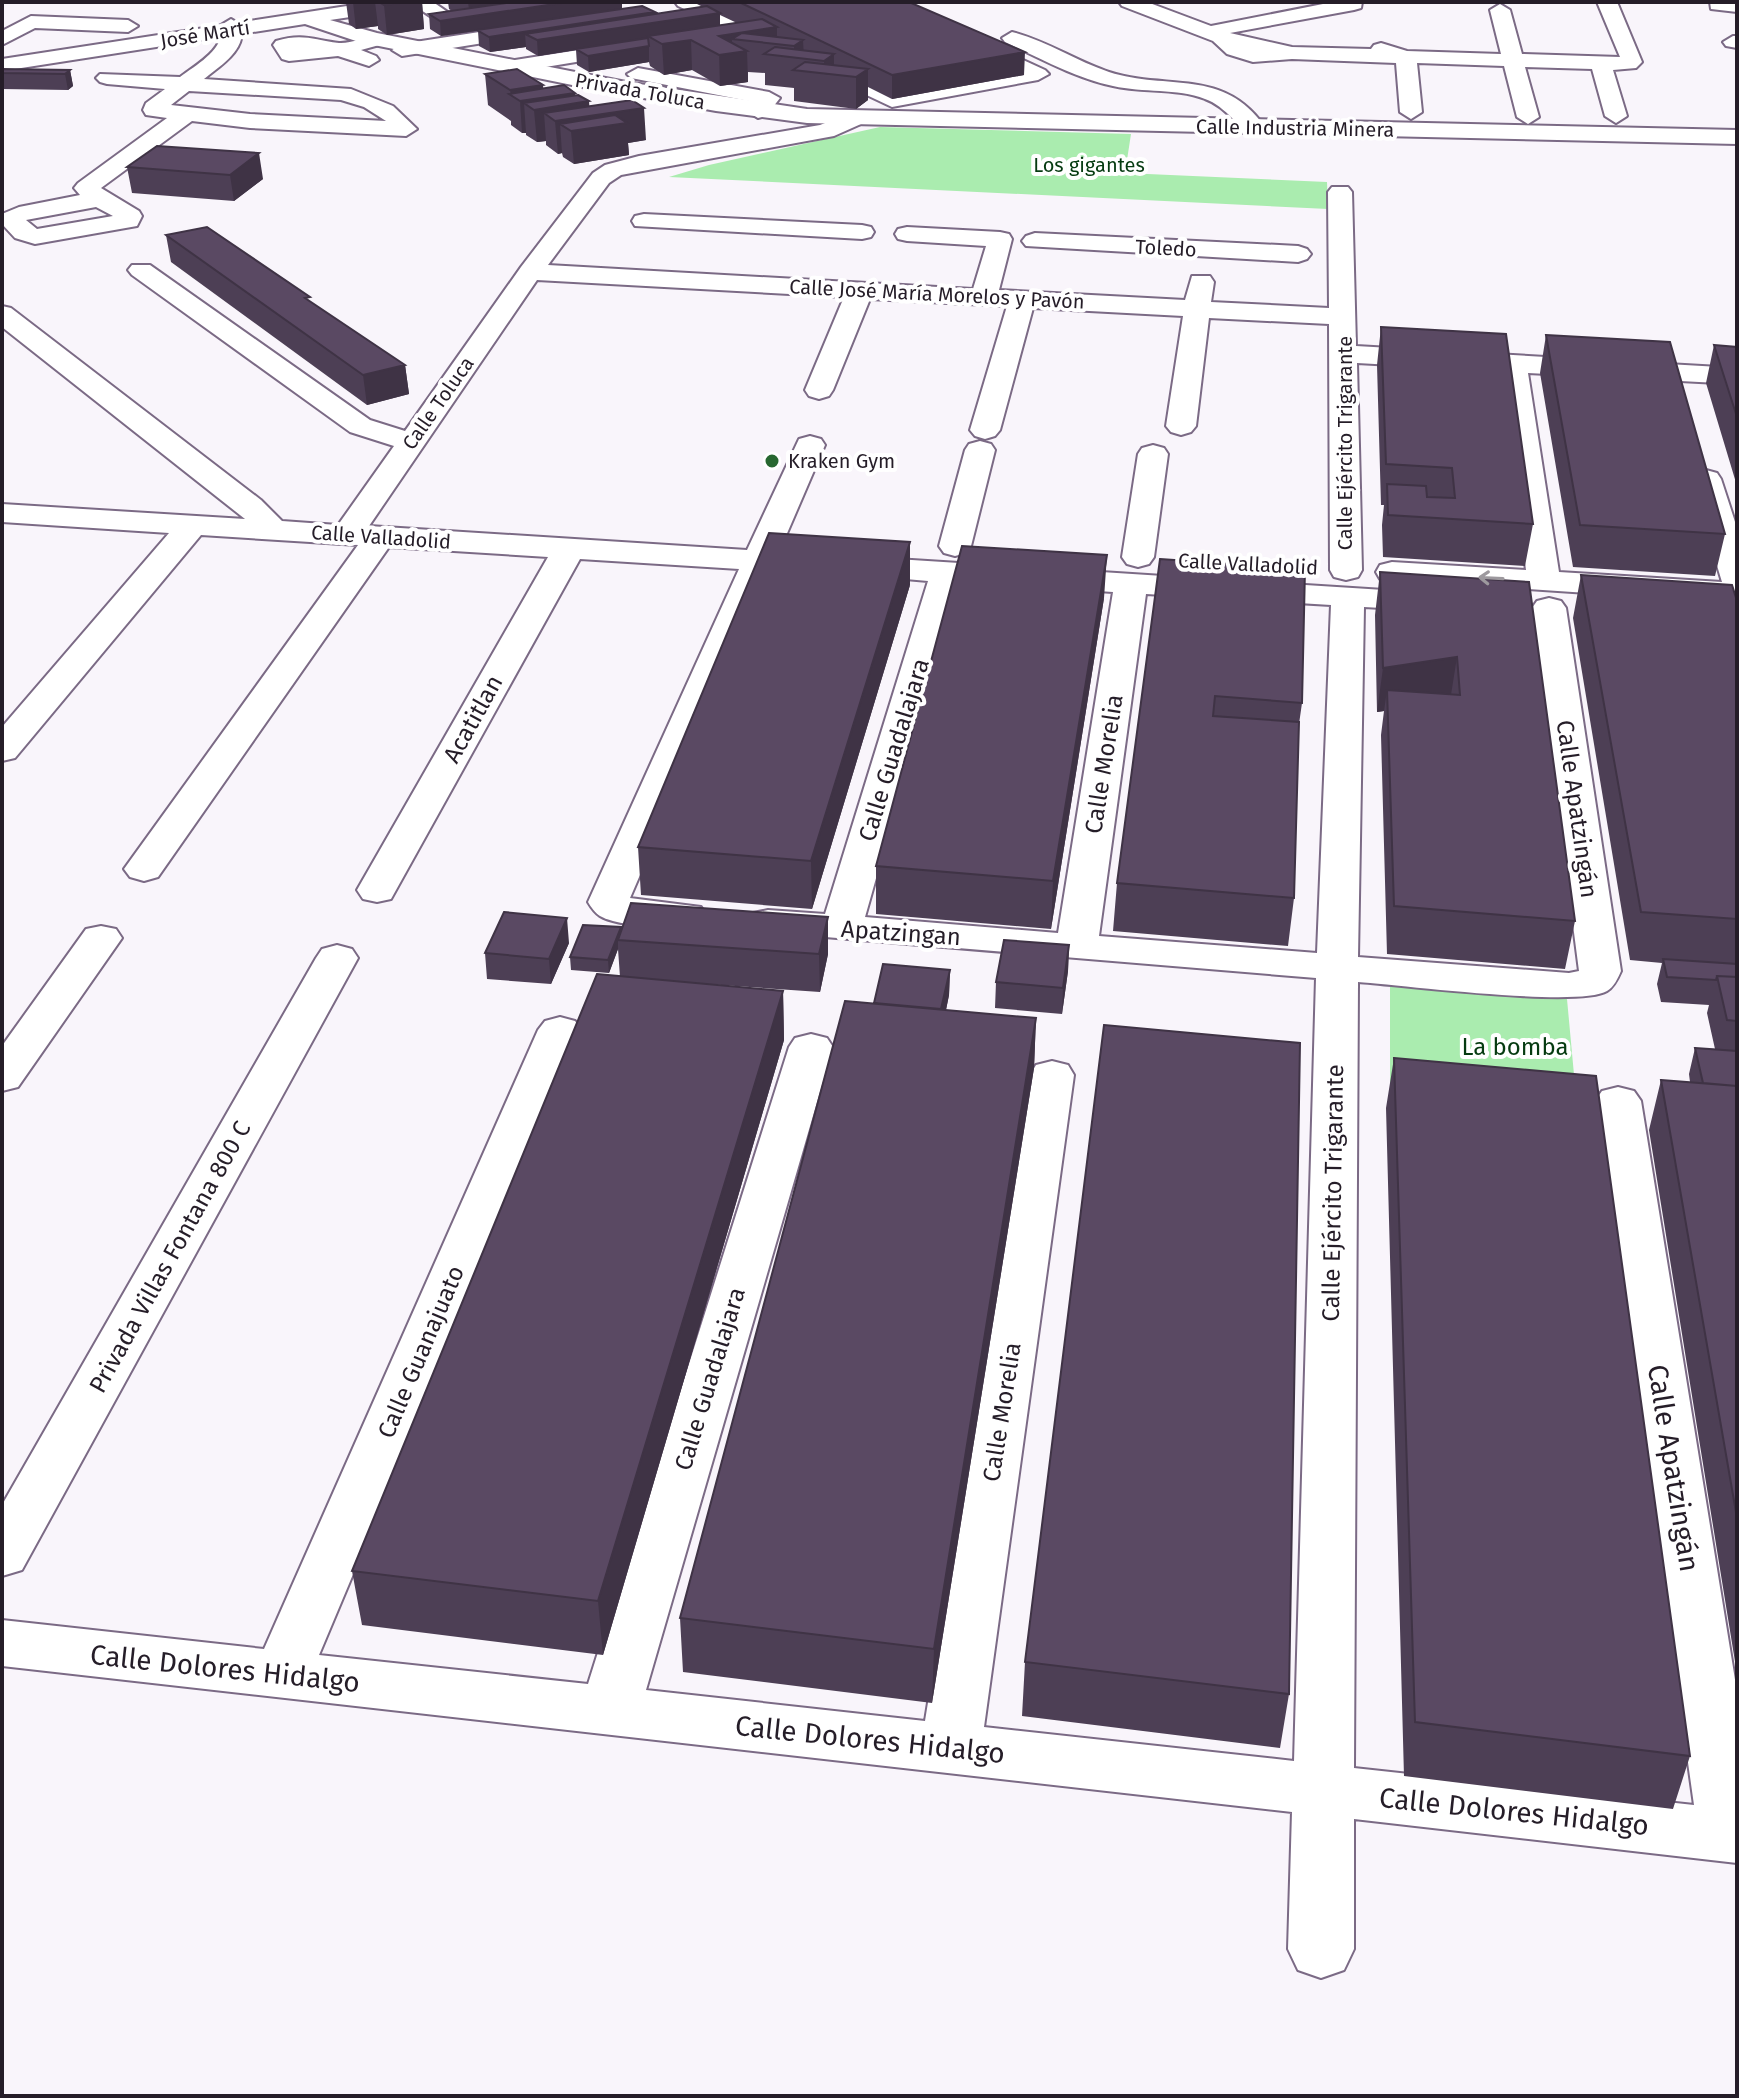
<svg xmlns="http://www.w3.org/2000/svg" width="1739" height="2098" viewBox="0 0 1739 2098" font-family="'Fira Sans',sans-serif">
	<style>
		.green { fill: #aaecaf }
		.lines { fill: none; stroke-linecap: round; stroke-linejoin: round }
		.minor-casing { stroke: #7b6a85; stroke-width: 4 }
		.major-casing { stroke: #7b6a85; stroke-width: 4 }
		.minor { fill: #fff; fill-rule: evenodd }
		.major { fill: #fff; fill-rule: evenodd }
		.wall { fill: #4d3f55; fill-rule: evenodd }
		.shaded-wall { fill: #3f3345 }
		.building { fill: #5a4963; stroke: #3f3345; stroke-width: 2 }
		.oneway { stroke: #9d999e }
		.poi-dot { fill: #276730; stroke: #fff; stroke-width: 3 }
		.labels { text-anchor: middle; stroke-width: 8; stroke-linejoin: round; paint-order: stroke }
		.far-street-label { font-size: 20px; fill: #251d28; stroke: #fff }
		.far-park-label { font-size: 20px; fill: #063b11; stroke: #fff }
		.far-poi-label { font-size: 20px; fill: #251d28; stroke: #fff; text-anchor: start }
		.street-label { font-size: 24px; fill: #251d28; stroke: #fff }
		.park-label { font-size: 24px; fill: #063b11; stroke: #fff }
		.near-street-label { font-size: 28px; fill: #251d28; stroke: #fff }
	</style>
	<rect width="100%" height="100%" fill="#f9f5fb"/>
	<path class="green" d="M880,127L1131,134L1125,173L1327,182L1328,209L669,177L709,165Z
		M1390,982L1567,999L1577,1107L1390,1088Z"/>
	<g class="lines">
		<defs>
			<path id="minor" d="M409,2H433L462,22L459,26H445Z
				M675,2H701L895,93L1016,72L873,6L870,2H896L1045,70L1049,74L1038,80L892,107L678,6Z
				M1119,2H1147L1211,26L1333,2H1362L1361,8L1354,10L1230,33L1292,47L1371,49L1374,45L1381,43L1407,51L1501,54L1490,10L1500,4L1510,10L1522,54L1620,57L1597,2H1617L1642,62L1636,68L1613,70L1627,116L1616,123L1605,116L1592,69L1525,67L1539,117L1528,124L1517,117L1504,66L1417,63L1422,112L1411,119L1400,112L1396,63L1292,59L1253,62L1227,54L1213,41L1122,6Z
				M1710,2H1737V12L1711,9Z
				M31,16L128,20L138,26L128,32L35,28L2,45V31Z
				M231,19L241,25C247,50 221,65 204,79L351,89L393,106L417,129L406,136L250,128L192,121L101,188L139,211L142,216L137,226L35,244L15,238L2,224V214L19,207L80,195L74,188L78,183L167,118L146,115L143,110L146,103L165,89L107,84L100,82L96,78L100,74L180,77C197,64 226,49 221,25ZM189,91L341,100L364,107L386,121L250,114L171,105ZM96,207L113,216L37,229L26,220Z
				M538,23L548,29L545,33L402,56L392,50L402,44Z
				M1012,32C1045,40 1076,61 1109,72C1168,91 1223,67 1265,127L1254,134C1239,130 1226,106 1205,99C1177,88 1143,93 1113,86C1075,78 1040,58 1005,42L1002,38Z
				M376,34L383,36L386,40L383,44L361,50L376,56L379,60L369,66L338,56L289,61L282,59L273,45L276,41C303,33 313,40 339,43C350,44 365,37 376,34Z
				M1733,36H1737V48L1726,46L1723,42Z
				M636,41L646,47L643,51L515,72L505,66L515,60Z
				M638,68L769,92L780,98L766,116L758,118L747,111L754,102L631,78L627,74Z
				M853,112L864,119L861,124L834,136L621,175L609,183L548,265L973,289L986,246L907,241L898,239L895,234L898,229L907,227L1000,232L1009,234L1012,239L999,290L1185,300L1192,276H1210L1214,282L1211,302L1329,308L1328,192L1332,187H1348L1352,192L1356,346L1737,368V384L1528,373L1559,572L1722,582L1691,479L1695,473L1706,470L1717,473L1721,479L1737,528V603L1380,579L1376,572L1380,565L1392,562L1526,570L1500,371L1357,363L1362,570L1358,577L1346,580L1334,577L1330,570L1329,324L1209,318L1196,426L1191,432L1181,435L1171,432L1166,426L1183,316L1033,308L1000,430L995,436L985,439L975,436L970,430L1007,306L870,299L833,390L829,396L819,399L809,396L805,390L844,297L537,280L369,526L747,550L799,439L810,436L821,439L825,445L779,552L796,555L800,562L796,569L771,571L630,898L701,907L707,916L701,925C682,930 618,927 600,916C595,913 591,907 588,902L739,569L580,559L391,899L377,902L363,899L357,890L548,557L389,547L158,877L144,881L130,877L124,869L358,545L201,535L15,758L2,761V727L169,533L2,522V504L245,519L2,327V306L11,308L261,500L282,521L338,525L394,446L350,432L132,275L128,270L132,265H150L370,420L405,431L521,267L593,173L605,165L639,156L820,125Z
				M644,214L862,225L871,227L874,232L871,237L862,239L635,226L632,221L635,216Z
				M1035,233L1298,246L1307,249L1311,254L1307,259L1298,262L1026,246L1022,241L1026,236Z
				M980,441L991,444L995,450L971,546L966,553L955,556L944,553L939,546L965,450L969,444Z
				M1153,445L1164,448L1168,454L1154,557L1149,564L1138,567L1127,564L1122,557L1138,454L1142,448Z
				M849,556L1447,594L1452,601L1447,608L1435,611L1364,607L1358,957L1569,973L1579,971L1532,608L1537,601L1549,598L1561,601L1566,608L1621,971C1618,978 1614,987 1607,991C1579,1008 1401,985 1358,982L1354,1768L1694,1805L1595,1101L1602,1091L1618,1087L1634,1091L1641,1101L1737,1692V1863L1354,1819V1949L1344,1970L1321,1978L1298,1970L1288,1949L1292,1812L2,1666V1620L264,1649L538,1030L545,1021L560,1017L575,1021L582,1030L319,1655L588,1684L789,1047L795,1038L811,1034L827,1038L833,1047L646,1690L925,1721L1030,1075L1036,1065L1052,1061L1068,1065L1074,1075L984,1727L1294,1761L1316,978L753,931L747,922L753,913L768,910L825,914L928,581L837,573L833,566L837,559ZM960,582L1113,592L1058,933L865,917ZM1146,594L1331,605L1317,953L1099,936Z
				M101,926L116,929L122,938L18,1087L2,1091V1046L86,929Z
				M337,945L352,949L358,958L22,1570L2,1576V1505L316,958L322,949Z"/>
			<path id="major" d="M373,2H421L411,8L330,20L377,33L626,82L807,109L1737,130V144L807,123L716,111L582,87L359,42L305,24L2,71V59Z"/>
		</defs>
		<use href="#minor" class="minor-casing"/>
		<use href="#major" class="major-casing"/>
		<use href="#minor" class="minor"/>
		<use href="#major" class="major"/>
	</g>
	<path class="wall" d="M346,2H422L424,29L387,35L378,29V26L356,29L349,24Z
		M448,2H622V9L655,14L703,7L693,2H909L1024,75L892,99L868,87V100L856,109L794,101V88L765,85V73L748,72V82L720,86L692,70L664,75L650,66L649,62L589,72L577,65L576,50L538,56L526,49V47L490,52L479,46L478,31L441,36L430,29L429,14L452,11L449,9ZM720,15L737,23L720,25Z
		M2,69L70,70L73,86L68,90L2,89Z
		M485,74L543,89L575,93V95L589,106L646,140L628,143L629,155L574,164L563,157L562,153L558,154L546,145V141L537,142L526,135V133H522L511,125V121L488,105Z
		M157,146L263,179L234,201L132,193L127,167Z
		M166,235L310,302L405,365L409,394L367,405L171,262Z
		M1381,327L1533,524L1525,566L1383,557L1382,525L1384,505H1381L1377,365Z
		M1546,335L1725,534L1715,576L1573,567L1540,373Z
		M1714,345L1737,347V486L1706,383Z
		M1160,559L1302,703L1299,724L1294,898L1288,946L1113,931L1117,883Z
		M1380,572L1529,582L1575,921L1565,969L1387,954L1381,735L1384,711L1377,712L1375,615Z
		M1581,575L1737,601V1674L1649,1130L1661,1080L1690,1082L1689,1074L1695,1048L1715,1049L1707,1013L1709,1005L1661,1002L1657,984L1662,963L1630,960L1573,618Z
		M910,585L812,909L641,895L638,847Z
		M1104,598L1051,929L876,914V866Z
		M828,917V954L820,992L665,981L783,991L784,1040L603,1655L362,1625L352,1571L620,977L618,949L609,973L571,970L570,957L621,931Z
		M569,943L551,984L487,979L485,953Z
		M1069,945L1068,971L1062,1014L995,1008L996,982Z
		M950,970L949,995L946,1010L1036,1018L1034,1068L932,1703L683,1672L680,1618L874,1003Z
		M1394,1058L1690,1756L1673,1809L1404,1776L1386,1108Z
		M1025,1662L1289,1694L1280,1748L1022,1716Z"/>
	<path class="shaded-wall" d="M353,2H375L378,26L356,29Z
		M408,2H422L424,29L387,35L384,5Z
		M468,2H495L496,12L542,2H622V9L441,36L440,21L470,16Z
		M655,12V22L720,13V28L648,36V39L576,49V50L538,56L537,40L525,34L526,47L490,52L489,37Z
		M777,27V44L732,39V53L747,51L748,82L720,86L719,51L691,40Z
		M691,40L692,70L664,75L662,44Z
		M803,40L804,59L794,58V46Z
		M649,46V62L589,72L588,56Z
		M1025,52L1024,75L892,99V75Z
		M834,54V75L824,74V61Z
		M868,69V100L856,109V77Z
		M70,70L73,86L68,90L65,74Z
		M543,85L544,98L575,93L576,103L589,101L590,116L644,108L646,140L628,143L629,155L574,164L571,131L560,124L562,153L558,154L555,121L544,113L546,141L537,142L534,110L524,103L526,133H522L520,101L511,95L510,90Z
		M259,153L263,179L234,201L230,175Z
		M405,365L409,394L367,405L363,375Z
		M910,542V585L812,909L811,861Z
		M1107,555L1104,598L1051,929L1053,881Z
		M1457,657L1450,701L1387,690L1384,711L1377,712L1383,668Z
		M828,917V954L820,992L819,954Z
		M567,918L569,943L551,984L549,959Z
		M621,927L622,940H618V949L609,973L608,960Z
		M1069,945L1068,971L1062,1014L1063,988Z
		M950,970L949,995L940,1039V1013Z
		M783,991L784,1040L603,1655L598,1601Z
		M1036,1018L1034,1068L932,1703L934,1649Z"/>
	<path class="building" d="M379,2H408L384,5Z
		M513,2H568L440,21L429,14Z
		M739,2H909L1025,52L892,75Z
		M642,6L655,12L489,37L477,30Z
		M707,6L720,13L537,40L525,34Z
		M762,19L777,27L719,36L747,51L719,55L691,40L662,44L648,36Z
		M742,33L803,40L794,46L732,39Z
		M648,38L649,46L588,56L576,49Z
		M775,47L834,54L824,61L764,54Z
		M805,62L868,69L856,77L793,70Z
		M2,69L70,70L65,74L2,73Z
		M517,69L543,85L510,90L485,74Z
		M564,85L575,93L520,101L509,94Z
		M578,95L589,101L534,110L524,103Z
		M632,100L644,108L555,121L544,113Z
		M615,115L627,123L571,131L560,124Z
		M157,146L259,153L230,175L127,167Z
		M207,227L310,297L305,298L405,365L363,375L166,235Z
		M1381,327L1506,334L1533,524L1388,515L1387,484L1426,486L1427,497L1455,498L1452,468L1386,464Z
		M1546,335L1670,342L1725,534L1580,525Z
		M1714,345L1737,347V417Z
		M769,533L910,542L811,861L638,847Z
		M962,546L1107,555L1053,881L876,866Z
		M1160,559L1305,569L1302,703L1215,696L1213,716L1299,722L1294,898L1117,883Z
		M1380,572L1529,582L1575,921L1394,906L1387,690L1460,695L1457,657L1383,668Z
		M1581,575L1732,585L1737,601V919L1641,912Z
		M631,903L828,917L819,954L618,940Z
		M504,912L567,918L549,959L485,953Z
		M583,925L621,927L608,960L570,957Z
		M1004,940L1069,945L1063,988L996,982Z
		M1663,959L1737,964V977L1717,976L1716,980L1667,977Z
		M883,964L950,970L941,1009L874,1003Z
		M597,974L783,991L598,1601L352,1571Z
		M1717,976L1737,977V1021L1727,1020Z
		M845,1001L1036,1018L934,1649L680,1618Z
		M1104,1025L1300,1043L1289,1694L1025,1662Z
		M1695,1048L1737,1051V1086L1703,1083Z
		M1394,1058L1596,1076L1690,1756L1415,1722Z
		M1661,1080L1737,1086V1518Z"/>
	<defs><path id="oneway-shaft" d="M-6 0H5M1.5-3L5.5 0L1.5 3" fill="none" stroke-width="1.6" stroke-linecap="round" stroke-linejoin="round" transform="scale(2)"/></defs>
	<use class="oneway" href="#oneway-shaft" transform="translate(1491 578) rotate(-177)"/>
	<circle class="poi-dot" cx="772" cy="461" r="8"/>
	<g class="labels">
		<g class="far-street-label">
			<text transform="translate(205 34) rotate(-9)" y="7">José Martí</text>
			<text transform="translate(640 91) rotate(10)" y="7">Privada Toluca</text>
			<text transform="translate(1295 128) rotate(1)" y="7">Calle Industria Minera</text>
			<text transform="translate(1166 248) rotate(3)" y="7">Toledo</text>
			<text transform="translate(937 294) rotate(3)" y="7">Calle José María Morelos y Pavón</text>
			<text transform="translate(438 403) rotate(-55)" y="7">Calle Toluca</text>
			<text transform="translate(1345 443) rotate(-90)" y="7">Calle Ejército Trigarante</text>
			<text transform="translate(381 537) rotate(4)" y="7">Calle Valladolid</text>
			<text transform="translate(1248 564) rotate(3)" y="7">Calle Valladolid</text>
		</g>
		<g class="far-park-label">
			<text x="1089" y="172">Los gigantes</text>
		</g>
		<g class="far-poi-label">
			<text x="788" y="468">Kraken Gym</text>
		</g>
		<g class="street-label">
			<text transform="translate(473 719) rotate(-61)" y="8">Acatitlan</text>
			<text transform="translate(894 750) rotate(-73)" y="8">Calle Guadalajara</text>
			<text transform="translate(1104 764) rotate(-81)" y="8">Calle Morelia</text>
			<text transform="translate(1577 809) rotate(82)" y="8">Calle Apatzingán</text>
			<text transform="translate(901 933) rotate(4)" y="8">Apatzingan</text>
			<text transform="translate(1333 1193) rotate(-89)" y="8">Calle Ejército Trigarante</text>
			<text transform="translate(170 1257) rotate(-61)" y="8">Privada Villas Fontana 800 C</text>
			<text transform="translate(421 1352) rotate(-67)" y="8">Calle Guanajuato</text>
			<text transform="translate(710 1379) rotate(-73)" y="8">Calle Guadalajara</text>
			<text transform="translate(1002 1412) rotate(-81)" y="8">Calle Morelia</text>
		</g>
		<g class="park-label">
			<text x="1515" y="1055">La bomba</text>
		</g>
		<g class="near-street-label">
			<text transform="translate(1674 1468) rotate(81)" y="10">Calle Apatzingán</text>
			<text transform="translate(225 1668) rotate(6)" y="10">Calle Dolores Hidalgo</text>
			<text transform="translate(870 1739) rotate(6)" y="10">Calle Dolores Hidalgo</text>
			<text transform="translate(1514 1811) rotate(6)" y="10">Calle Dolores Hidalgo</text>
		</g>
	</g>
	<rect width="1739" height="2098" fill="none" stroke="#251d28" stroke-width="8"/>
</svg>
